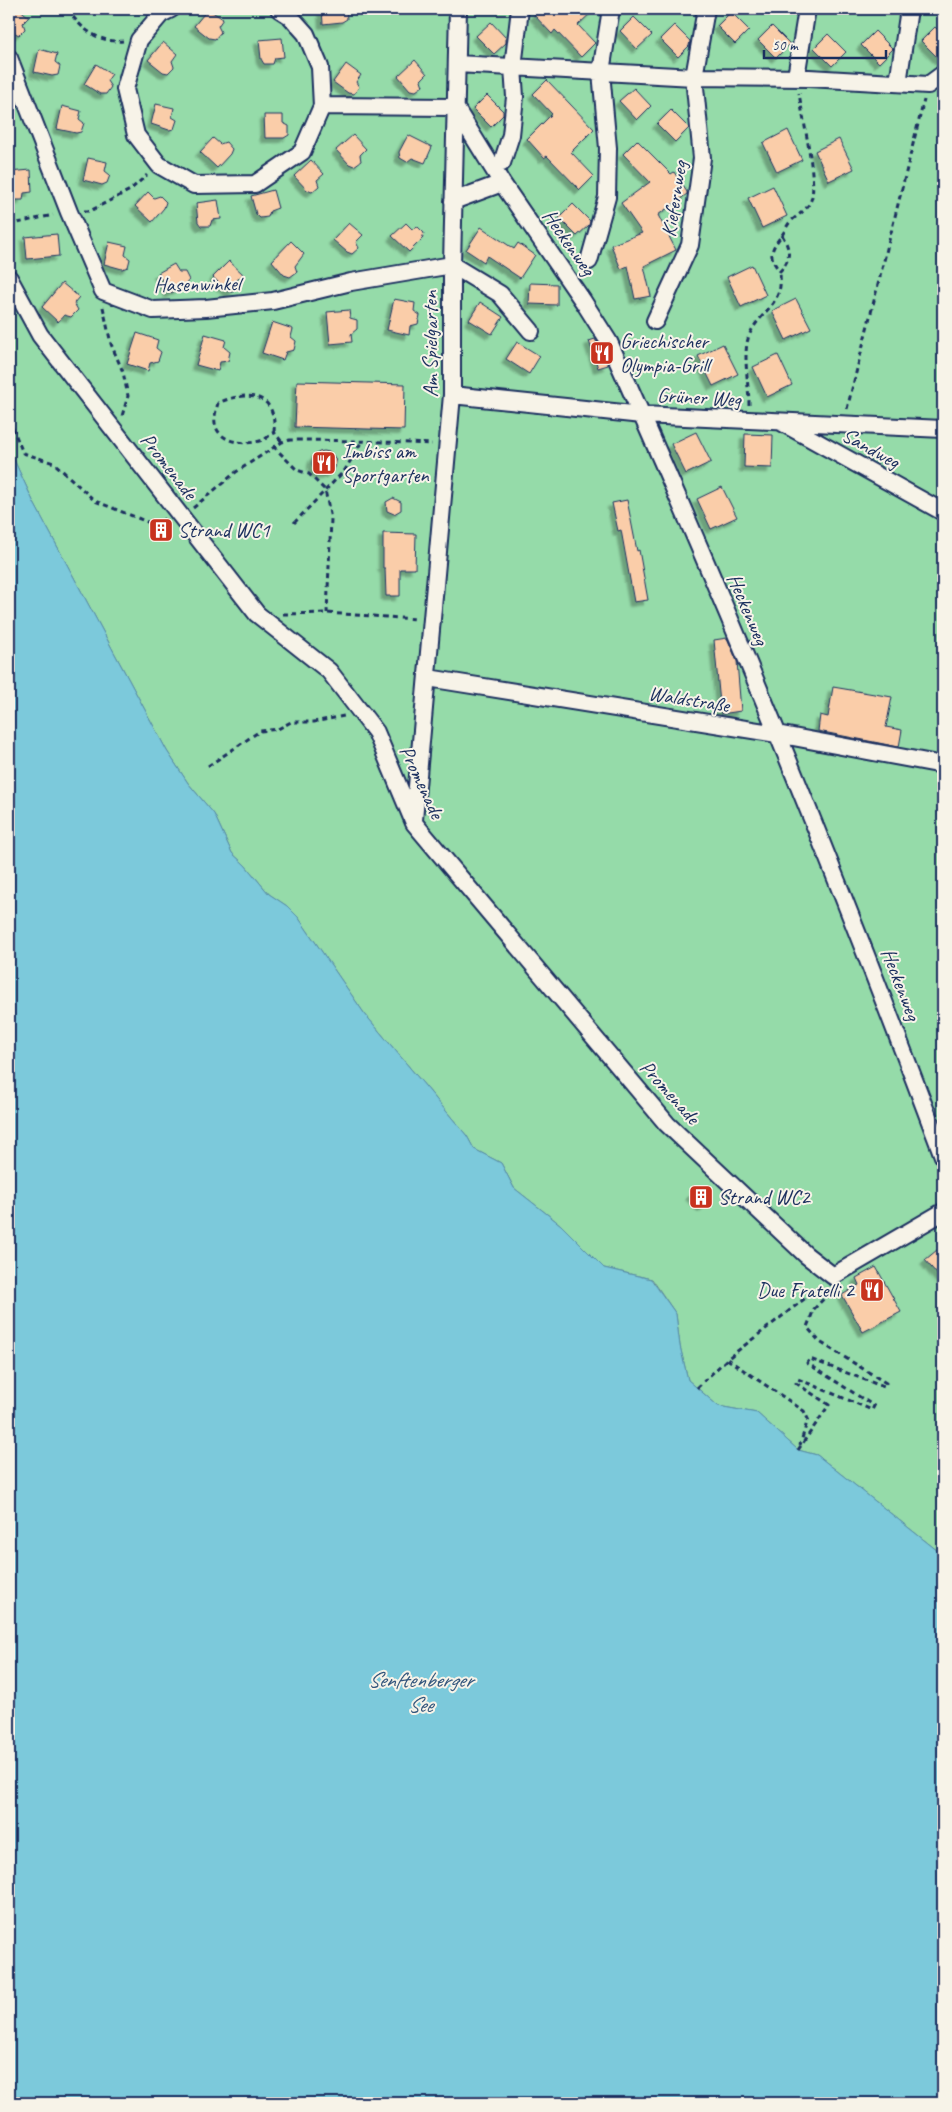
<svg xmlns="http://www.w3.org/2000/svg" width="952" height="2112" viewBox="0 0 952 2112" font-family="Caveat,sans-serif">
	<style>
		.green { fill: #95dba9; stroke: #588584 }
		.water { fill: #7cc9db; stroke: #558ba9 }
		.building { fill: #facda9; stroke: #1b2f5e; filter: url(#shadow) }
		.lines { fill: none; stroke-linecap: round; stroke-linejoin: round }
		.minor-casing { stroke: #1b2f5e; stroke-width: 20 }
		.path { stroke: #1b2f5e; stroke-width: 3; stroke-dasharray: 5 4; stroke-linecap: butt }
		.minor { stroke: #f7f3e8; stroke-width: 16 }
		.labels { text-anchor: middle; stroke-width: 4; stroke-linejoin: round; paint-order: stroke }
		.street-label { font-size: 21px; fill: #1b2f5e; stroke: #f7f3e8 }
		.poi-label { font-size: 21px; fill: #1b2f5e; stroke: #f7f3e8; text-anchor: start }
		.water-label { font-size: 22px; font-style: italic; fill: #33567d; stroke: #f7f3e8 }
	</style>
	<defs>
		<filter id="shadow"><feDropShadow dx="-4.5" dy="4.5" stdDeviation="1" flood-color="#0004"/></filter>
	</defs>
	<rect width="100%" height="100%" fill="#f7f3e8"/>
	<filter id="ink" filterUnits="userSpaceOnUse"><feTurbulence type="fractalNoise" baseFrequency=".02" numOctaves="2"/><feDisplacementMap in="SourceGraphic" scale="10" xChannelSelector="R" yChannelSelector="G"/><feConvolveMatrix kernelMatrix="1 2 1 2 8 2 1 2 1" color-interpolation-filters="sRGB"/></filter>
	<g filter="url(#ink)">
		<path class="green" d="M9,9H943V1555L817,1455L798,1450L757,1413L718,1406L688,1380L680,1346L676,1314L652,1279L604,1268L561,1225L514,1188L501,1163L474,1149L467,1136L364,1013L298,917L287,906L269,894L245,865L232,853L214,814L188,783L167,751L34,503L9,449Z"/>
		<path class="water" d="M9,449L34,503L167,751L188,783L214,814L232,853L245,865L269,894L287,906L298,917L364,1013L467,1136L474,1149L501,1163L514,1188L561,1225L604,1268L651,1279L676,1314L680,1346L688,1380L718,1406L757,1413L798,1450L817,1455L943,1555V2103H9Z"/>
		<path class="building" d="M9,9H19L29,17L23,23L25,29L19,35L9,30Z
			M208,9L223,19L218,26L221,32L215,39L209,38L194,26Z
			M322,9H346L347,19L342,22L323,24Z
			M540,9H595L578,25L595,43L581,57L555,30L552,34L534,15Z
			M731,12L749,30L735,44L717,26Z
			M634,17L652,35L637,49L620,31Z
			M491,22L506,38V43L494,54L476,36Z
			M674,25L690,41L689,46L678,57L660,39Z
			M772,26L790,44L776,58L758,40Z
			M935,27L943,35V63L921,41Z
			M875,31L893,49L879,63L861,45Z
			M828,34L846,52L832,66L814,48Z
			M282,38L284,57L275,58L273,64H264L261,59L259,40Z
			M163,42L177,54L172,61L174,67L168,73L163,72L148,60Z
			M39,49L57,54L55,62L60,66L58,75L52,76L34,72Z
			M415,60L427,74L421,80L423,86L416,91L410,90L398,76Z
			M96,64L112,74L107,81L111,87L106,94H100L84,84Z
			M346,64L361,75L356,82L359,87L354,94L348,93L333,82Z
			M547,80L594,129L571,152L594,176L580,190L547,156L544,158L527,139L552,114L533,94Z
			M634,88L651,106L637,120L619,101Z
			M487,95L503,111V115L491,127L473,109Z
			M156,104L174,108L172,117L177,120L174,129L169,130L151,124Z
			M62,106L81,111L79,119L84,123L81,132L76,133L57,129Z
			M671,110L689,128L675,142L657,124Z
			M264,115H283V123L289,126V135L284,138H265Z
			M788,130L802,160L777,172L763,143Z
			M353,135L366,149L360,155L361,161L354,166L349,164L336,150Z
			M408,135L432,147L425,163L412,158L407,162L400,158L399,152Z
			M213,138L220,144L226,142L232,149L230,154L217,168L200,152Z
			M839,139L854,169L829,181L815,151Z
			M637,140L671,174L674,172L687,192V194L658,215L676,250L644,266L651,296L635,299L628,266L621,269L611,245L642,233L621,203L650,182L623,154Z
			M88,158L107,162L105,171L110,175L107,183L102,185L83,180Z
			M311,160L324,174L317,180L319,186L312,192L307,190L294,176Z
			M31,170L32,192L24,193L23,200H13L9,194V172Z
			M773,186L787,216L762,228L748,198Z
			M273,190L278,208L270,211L268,217L260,218L256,214L251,196Z
			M148,192L154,198L160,196L166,202L164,208L152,222L135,206Z
			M218,200L221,219L212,220L210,226H201L198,222L196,203Z
			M573,204L590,221L589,225L577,236L559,218Z
			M349,223L363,235L356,242L359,248L352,254L347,252L333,240Z
			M406,223L412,229L418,227L424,233L422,239L409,252L392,236Z
			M481,227L514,249L518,243L535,255L520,278L487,256L484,262L466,250Z
			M57,234L59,256L27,259L25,237Z
			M291,241L304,254L295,266L297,272L290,277L284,275L272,261Z
			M109,242L127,246L125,255L130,259L128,267L122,269L104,264Z
			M229,261L243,274L237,280L239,286L232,292L227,291L213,277Z
			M174,264L179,272H185L189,280L185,285L169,294L158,273Z
			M752,265L766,295L741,307L727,277Z
			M62,283L79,297L74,303L78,310L71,317L64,315L58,322L42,307Z
			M530,283L557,284V305L529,304Z
			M394,299L415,303L414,311L420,315L418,324L410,326L409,335L387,330Z
			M796,299L811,328L786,340L772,311Z
			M480,302L503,317L492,334L469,320Z
			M349,310L350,318L357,320V329L351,334L352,342L330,344L327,312Z
			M272,322L293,329L291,337L296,341L294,350L286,352L283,360L262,353Z
			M137,333L158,340L156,348L161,352L158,361L150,363L148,371L127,364Z
			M205,334L226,340L224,347L230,352L228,361L220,362L218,371L196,365Z
			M595,339L608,365L598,368L589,341Z
			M517,342L540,356L529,374L506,359Z
			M723,344L738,374L713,386L698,356Z
			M778,355L792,385L767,397L753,367Z
			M297,381L405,384L404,430L295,427Z
			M696,432L711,462L686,474L671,444Z
			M745,434L773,435L772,468L744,467Z
			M312 463a12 12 0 1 1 24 0a12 12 0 1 1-24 0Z
			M722,487L737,517L711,529L697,499Z
			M393,498L401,502V510L394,514L387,511L386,502Z
			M627,500L637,551L639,550L648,600L634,602L621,530L618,531L612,503Z
			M383,533L416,534L415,569H400V596H386L385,568H383Z
			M727,638L737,661L741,711L721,714L714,640Z
			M833,687L892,697L886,727L902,730L899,747L818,731L820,715L828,717Z
			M699,1186L712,1199L703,1208L690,1195Z
			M937,1250L943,1258V1281L925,1260Z
			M876,1267L901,1312L863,1332L842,1295L859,1285L856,1278Z"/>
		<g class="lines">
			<defs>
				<path id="minor" d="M171,9L161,14L139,40L125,89L136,135L159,165L194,185L255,184L302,152L322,106L320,67L306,34L290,16L279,9
					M9,58L69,212L103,291L153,310L206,308L273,301L351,282L452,265L500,294L531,331
					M457,64L694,77L809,78L928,85L943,74
					M796,77L807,9
					M898,83L909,9
					M322,106L455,107L502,183L583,301L609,342C730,609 840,882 943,1156
					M502,163L511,135L515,97L513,67L520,9
					M453,201L502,183
					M589,261L607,197L608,148L601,72L611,9
					M9,278L40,335L257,614L329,671L376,732L414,823L667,1124L806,1255L833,1276L943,1212
					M655,321L690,245L702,158L694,77L706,9
					M452,395L642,415L943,429
					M781,422L943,512
					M428,678L777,734L943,765
					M414,820L452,395V265L458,9"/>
			</defs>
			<use href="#minor" class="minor-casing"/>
			<path class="path" d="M68,9C80,29 99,43 123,41
				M84,211H90L130,190L147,175
				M9,225L53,215
				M782,235C790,249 792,258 780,271C767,256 771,249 782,235C785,231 787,225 790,222C798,214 807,211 811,200C818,183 802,115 799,93
				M103,307L111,344L123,372L128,396L122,416
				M749,405C749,387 743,356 748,339C753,320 774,309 779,291C781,285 780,277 780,271
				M847,409L924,100
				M9,419L23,453L54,463L95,501L150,523L164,519
				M274,432C277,393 248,390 218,403C216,411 213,419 216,427C222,444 250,446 265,439C268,437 271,434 274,432L282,442
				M273,446L297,470L309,474L325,490L331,519L327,613
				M354,457L362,460
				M345,470L351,474
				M193,508L236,472L282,442L290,440C338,440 385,442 432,444
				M294,523L345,470L362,441
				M283,614L327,613L416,619
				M208,766L260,731L278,729L291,722H314L344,716
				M727,1359L804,1411L808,1419L800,1445
				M697,1388L727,1359L821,1286
				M798,1450L829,1405L796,1383L798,1379L872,1410L874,1406L807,1363L810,1359L884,1387L886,1383L820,1342L807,1327L814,1309L830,1292"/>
			<use href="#minor" class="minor"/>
		</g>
	</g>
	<defs>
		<symbol id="restaurant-square" viewBox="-11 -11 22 22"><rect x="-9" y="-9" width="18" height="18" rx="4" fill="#c8321e" stroke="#f7f3e8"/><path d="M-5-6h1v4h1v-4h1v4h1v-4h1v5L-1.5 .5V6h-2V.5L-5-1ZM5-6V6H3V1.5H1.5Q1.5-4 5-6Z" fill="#fff"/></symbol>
		<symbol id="building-square" viewBox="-11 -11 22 22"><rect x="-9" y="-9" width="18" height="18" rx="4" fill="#c8321e" stroke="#f7f3e8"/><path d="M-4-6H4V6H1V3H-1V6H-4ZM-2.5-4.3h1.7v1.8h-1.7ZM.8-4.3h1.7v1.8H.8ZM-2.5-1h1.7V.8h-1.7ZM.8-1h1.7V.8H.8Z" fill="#fff"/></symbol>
	</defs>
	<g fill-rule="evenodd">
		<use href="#restaurant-square" x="588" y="339" width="28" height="28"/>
		<use href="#restaurant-square" x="310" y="449" width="28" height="28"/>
		<use href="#building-square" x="147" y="516" width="28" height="28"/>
		<use href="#building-square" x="687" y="1183" width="28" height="28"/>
		<use href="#restaurant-square" x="858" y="1276" width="28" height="28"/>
	</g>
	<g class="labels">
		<g class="street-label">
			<text transform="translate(674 199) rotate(-81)" y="7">Kiefernweg</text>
			<text transform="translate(569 242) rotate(55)" y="7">Heckenweg</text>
			<text transform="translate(197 284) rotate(-1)" y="7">Hasenwinkel</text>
			<text transform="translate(430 344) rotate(-90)" y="7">Am Spielgarten</text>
			<text transform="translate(699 397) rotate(3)" y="7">Grüner Weg</text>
			<text transform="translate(871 448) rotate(29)" y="7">Sandweg</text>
			<text transform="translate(169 466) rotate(52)" y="7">Promenade</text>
			<text transform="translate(748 609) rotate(67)" y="7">Heckenweg</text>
			<text transform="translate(689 699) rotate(9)" y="7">Waldstraße</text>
			<text transform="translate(422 782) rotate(65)" y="7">Promenade</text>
			<text transform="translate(901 984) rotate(69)" y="7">Heckenweg</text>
			<text transform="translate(670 1092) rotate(48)" y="7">Promenade</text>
		</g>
		<g class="poi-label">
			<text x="620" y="348">Griechischer<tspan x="620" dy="24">Olympia-Grill</tspan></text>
			<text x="342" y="458">Imbiss am<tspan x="342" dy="24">Sportgarten</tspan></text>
			<text x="178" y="537">Strand WC1</text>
			<text x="718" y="1204">Strand WC2</text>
			<text x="854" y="1297" text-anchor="end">Due Fratelli 2</text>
		</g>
		<g class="water-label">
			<text x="420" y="1687">Senftenberger<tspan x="420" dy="25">See</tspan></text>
		</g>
	</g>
	<rect width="952" height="2112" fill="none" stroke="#f7f3e8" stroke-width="30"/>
	<rect x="15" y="15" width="922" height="2082" fill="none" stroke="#1b2f5e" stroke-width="2" filter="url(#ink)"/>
	<path d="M764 50v8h122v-8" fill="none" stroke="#1b2f5e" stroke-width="2.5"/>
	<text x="772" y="50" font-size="15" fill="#1b2f5e" stroke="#f7f3e8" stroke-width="4" paint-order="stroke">50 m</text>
</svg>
